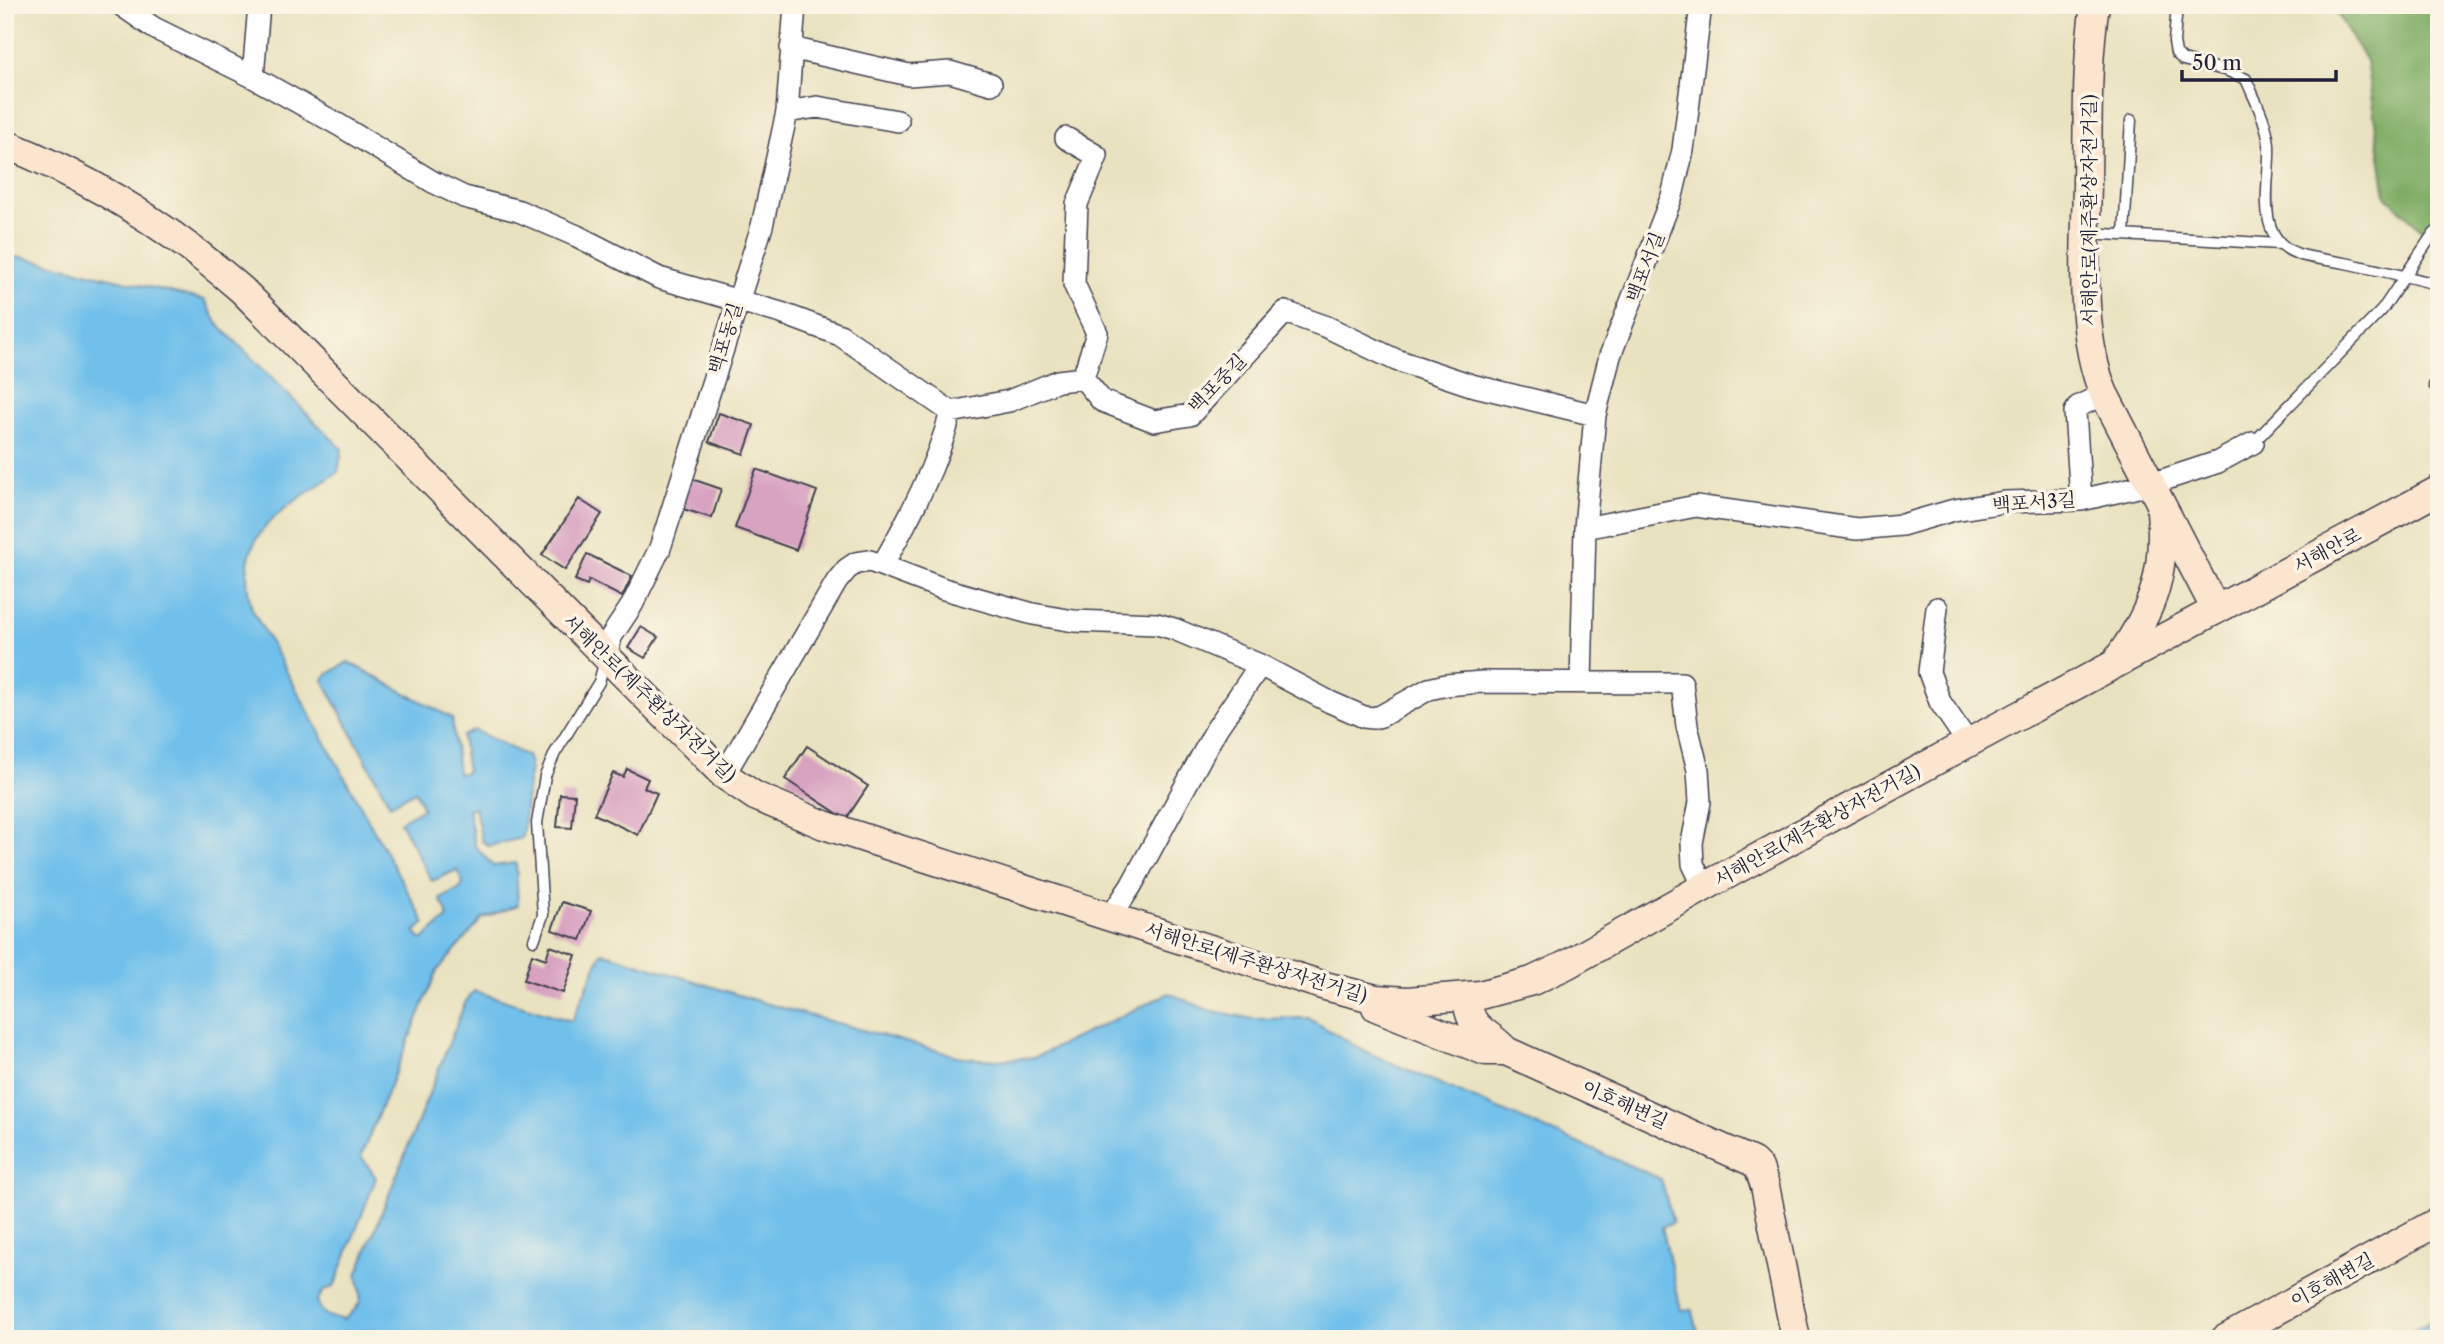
<svg xmlns="http://www.w3.org/2000/svg" width="2444" height="1344" viewBox="0 0 2444 1344" font-family="'Libre Caslon Text','Noto Serif KR',serif">
	<style>
		.forest { fill: #80ad66; stroke: #516850; stroke-width: 2 }
		.water { fill: #71c0eb; stroke: #4a7193; stroke-width: 2 }
		.building { fill: #d8a2c1 }
		.lines { fill: none; stroke-linecap: round; stroke-linejoin: round }
		.lane-casing { stroke: #403f4f; stroke-width: 13 }
		.street-casing { stroke: #403f4f; stroke-width: 24 }
		.secondary-casing { stroke: #403f4f; stroke-width: 31 }
		.lane { stroke: #fff; stroke-width: 10 }
		.street { stroke: #fff; stroke-width: 21 }
		.secondary { stroke: #fbe5cf; stroke-width: 28 }
		.labels { text-anchor: middle; stroke-width: 7; stroke-linejoin: round; paint-order: stroke }
		.street-label { font-size: 19px; fill: #22223b; stroke: #fcf5e5 }
	</style>
	<rect width="100%" height="100%" fill="#fcf5e5"/>
	<filter id="ink" filterUnits="userSpaceOnUse"><feTurbulence type="fractalNoise" baseFrequency=".0143" numOctaves="2"/><feDisplacementMap in="SourceGraphic" scale="14" xChannelSelector="R" yChannelSelector="G"/><feConvolveMatrix kernelMatrix="1 2 1 2 8 2 1 2 1" color-interpolation-filters="sRGB"/></filter>
	<filter id="wash" filterUnits="userSpaceOnUse"><feTurbulence type="fractalNoise" baseFrequency=".00686" numOctaves="4" result="noise"/><feDisplacementMap in="SourceGraphic" scale="28" xChannelSelector="R" yChannelSelector="G"/><feGaussianBlur stdDeviation="1.57" result="paint"/><feColorMatrix in="noise" values="0 0 0 0 0 0 0 0 0 0 0 0 0 0 0 0 0 1.4 0 .05"/><feComposite in="paint" operator="in"/></filter>
	<g filter="url(#wash)">
		<rect width="100%" height="100%" fill="#e9e2c0"/>
		<path class="forest" d="M2332,5H2439V214L2424,232L2386,196L2366,61Z"/>
		<path class="water" d="M21,257L205,300L217,323L342,449L338,472C283,510 230,532 252,609L425,923L415,932L420,939H423L447,918V912L440,899L461,888L463,883L457,870L432,881L400,822L423,808L415,791L390,805L323,680L325,676L348,662L452,718L458,774L467,772L462,736L474,730L527,756L530,764L522,838L488,846L482,841L475,808L468,809L475,846L493,866L516,863L518,905L483,918L437,971L361,1156L376,1178L334,1287L324,1290L317,1301C322,1316 329,1318 344,1319C365,1303 362,1299 357,1275L465,1003L474,991L572,1021L602,952L764,1003L964,1058L997,1060L1036,1057L1169,993L1208,1010L1253,1019L1308,1018L1364,1051L1661,1179L1673,1223L1662,1227L1681,1310L1692,1309L1700,1339H5V259Z
			M2439,1317V1339H2398Z"/>
		<g id="blocks">
			<path class="building" d="M719,413L754,425L744,454L709,442Z
				M756,469L817,491L796,550L735,528Z
				M689,478L721,489L712,518L680,508Z
				M579,499L602,514L565,570L542,555Z
				M587,554L632,576L622,597L589,580L587,585L575,580Z
				M641,627L658,637L645,658L628,648Z
				M807,746L868,786L846,819L785,779Z
				M627,769L648,779L644,788L657,793L638,835L594,814L613,773L623,777Z
				M560,794L575,795L572,828L557,827Z
				M562,902L591,911L581,940L552,930Z
				M550,946L576,955L563,993L524,980L532,954L546,959Z"/>
		</g>
	</g>
	<g filter="url(#ink)">
		<use href="#blocks" fill-opacity="0" stroke="#403f4f" stroke-width="2"/>
		<g class="lines">
			<defs>
				<path id="lane" d="M2177,5L2174,42L2176,53L2183,60L2228,71L2246,79C2255,100 2267,122 2269,145C2271,181 2252,238 2298,254C2313,259 2330,260 2345,263C2377,270 2408,276 2439,285
					M2086,233L2280,244
					M2124,234L2131,120
					M2435,325L2439,321
					M2434,385L2439,381
					M2253,443L2382,310L2431,237L2439,229
					M534,940L543,915L537,823L545,776L555,753L599,682L605,660"/>
				<path id="street" d="M121,5L154,28L253,77L339,125L433,182L464,197L519,211L577,236L659,278L781,313L840,335L951,412
					M791,48L909,75L950,72L991,84
					M253,77L259,5
					M787,112L817,107L898,121
					M1066,138L1097,156L1077,204L1074,284L1097,333L1083,378
					M2081,500L2075,412L2079,406L2104,394
					M1585,528L1696,506L1857,529L1902,525L1954,510L2005,502L2081,500L2151,484L2218,462L2253,443
					M883,564C910,517 937,465 951,412L1009,401L1058,381L1083,378L1102,401L1154,421L1190,415L1285,312L1327,327L1396,360L1471,385L1595,415
					M1937,608L1929,672L1940,702L1968,743
					M606,657L611,637L632,605L660,548L762,226L787,112L795,5
					M1581,682L1585,528L1595,415L1610,356L1672,196L1683,150L1701,5
					M724,775L837,581L847,569L856,563L870,561L944,589L1033,614L1074,621L1157,624L1174,629L1260,665L1330,702L1364,717L1373,718L1381,716L1429,689L1446,685L1482,682L1682,683L1687,726L1698,770L1700,802L1692,843L1693,864L1704,887
					M1111,916L1131,886L1217,728L1260,665"/>
				<path id="secondary" d="M2095,5C2086,64 2088,123 2087,182C2086,248 2078,333 2104,394L2216,610
					M5,144C93,179 172,229 242,290L724,775L755,796L824,825L1325,986L1376,999L1407,1001L1480,995L1532,981L1566,965L1704,887L1968,743L2439,490
					M2118,659C2154,609 2166,572 2161,511
					M1467,997C1470,1033 1484,1027 1506,1051
					M1376,1007L1485,1051H1506L1753,1162L1759,1168L1765,1186L1796,1339
					M2225,1339L2439,1221"/>
			</defs>
			<use href="#lane" class="lane-casing"/>
			<use href="#street" class="street-casing"/>
			<use href="#secondary" class="secondary-casing"/>
			<use href="#lane" class="lane"/>
			<use href="#street" class="street"/>
			<use href="#secondary" class="secondary"/>
		</g>
	</g>
	<g class="labels">
		<g class="street-label">
			<text transform="translate(2089 210) rotate(-90)" y="7">서해안로(제주환상자전거길)</text>
			<text transform="translate(1645 267) rotate(-69)" y="7">백포서길</text>
			<text transform="translate(725 338) rotate(-73)" y="7">백포동길</text>
			<text transform="translate(1217 383) rotate(-46)" y="7">백포중길</text>
			<text transform="translate(2034 502) rotate(-4)" y="7">백포서3길</text>
			<text transform="translate(2327 550) rotate(-28)" y="7">서해안로</text>
			<text transform="translate(650 698) rotate(44)" y="7">서해안로(제주환상자전거길)</text>
			<text transform="translate(1817 825) rotate(-29)" y="7">서해안로(제주환상자전거길)</text>
			<text transform="translate(1256 962) rotate(17)" y="7">서해안로(제주환상자전거길)</text>
			<text transform="translate(1625 1104) rotate(24)" y="7">이호해변길</text>
			<text transform="translate(2332 1280) rotate(-29)" y="7">이호해변길</text>
		</g>
	</g>
	<rect width="2444" height="1344" fill="none" stroke="#fcf5e5" stroke-width="28"/>
	<path d="M2182 70v10h154v-10" fill="none" stroke="#22223b" stroke-width="3.5"/>
	<text x="2192" y="70" font-size="21" fill="#22223b" stroke="#fcf5e5" stroke-width="5" paint-order="stroke">50 m</text>
</svg>
